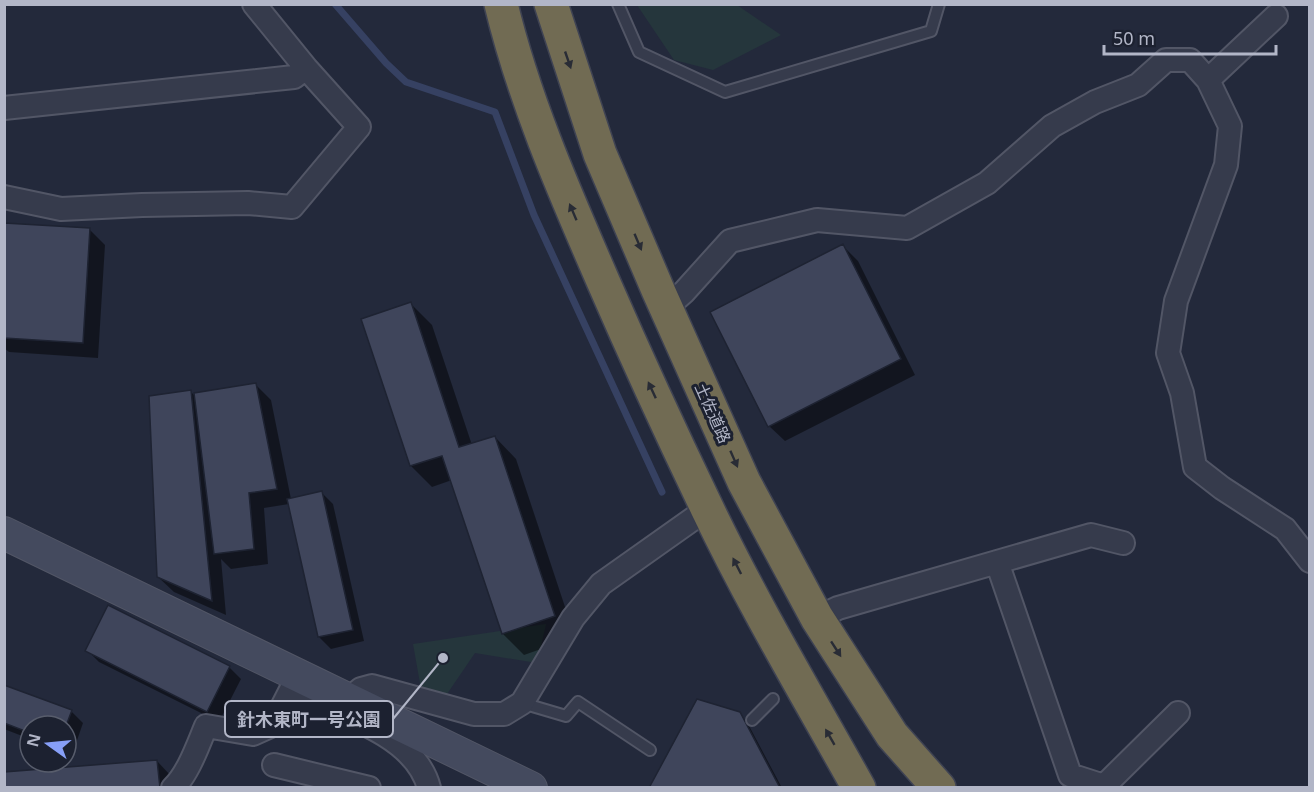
<svg xmlns="http://www.w3.org/2000/svg" width="1314" height="792" viewBox="0 0 1314 792" font-family="'Noto Sans','Noto Sans JP',sans-serif">
	<style>
		.green { fill: #25363c }
		.shadow { fill: #0007 }
		.lines { fill: none; stroke-linecap: round; stroke-linejoin: round }
		.stream { stroke: #364162; stroke-width: 7 }
		.building { fill: #3f455b; stroke: #1e2332; stroke-width: 1.5 }
		.lane-casing { stroke: #525666; stroke-width: 14 }
		.street-casing { stroke: #525666; stroke-width: 26 }
		.secondary-casing { stroke: #525666; stroke-width: 34 }
		.highway-casing { stroke: #3f4353; stroke-width: 36 }
		.lane { stroke: #363b4c; stroke-width: 10 }
		.street { stroke: #363b4c; stroke-width: 22 }
		.secondary { stroke: #444a5e; stroke-width: 32 }
		.highway { stroke: #716b53; stroke-width: 33 }
		.oneway { fill: #292c35 }
		.labels { text-anchor: middle; stroke-width: 6; stroke-linejoin: round; paint-order: stroke }
		.street-label { font-size: 16px; fill: #b2b6c7; stroke: #1c2130 }
		.leader { fill: none; stroke: #b2b6c7; stroke-width: 2 }
		.callout-dot { fill: #b2b6c7; stroke: #1c2130; stroke-width: 2 }
		.callout { fill: #1c2130; stroke: #b2b6c7; stroke-width: 2 }
		.callout-label { font-size: 18px; text-anchor: middle; font-weight: bold; fill: #b2b6c7 }
	</style>
	<rect width="100%" height="100%" fill="#23293b"/>
	<path class="green" d="M637,5H737L781,35L713,70L674,60Z
		M546,624L537,663L475,653L445,697L421,689L413,644Z"/>
	<path class="shadow" d="M4,224L89,229L105,245L98,358L9,352L4,348Z
		M843,246L858,261L915,375L785,441L769,426Z
		M411,304L432,325L472,445L495,437L516,459L575,637L524,655L503,634L452,480L432,487L411,466Z
		M256,385L271,400L291,499L321,492L333,504L364,641L331,649L319,637L289,504L264,508L268,564L231,569L221,559L226,615L174,592L158,577L191,392L196,397Z
		M87,650L229,667L241,679L219,722L99,662Z
		M4,686L71,711L83,723L72,755L66,753V726H30V739L4,729Z
		M739,714L747,722L782,788H651Z
		M157,761L172,777L173,788H4Z"/>
	<g class="lines">
		<path class="stream" d="M335,4L386,63L406,82L495,112L534,215L662,492"/>
	</g>
	<path class="building" d="M4,223L90,228L83,343L4,338Z
		M843,244L901,359L768,427L710,312Z
		M411,302L459,447L495,436L555,616L502,634L442,456L410,466L361,319Z
		M256,383L277,489L249,493L254,549L214,554L194,393Z
		M191,390L212,601L157,577L149,396Z
		M322,491L353,630L318,637L287,499Z
		M108,605L230,666L207,712L85,651Z
		M4,685L72,710L66,726H30V733L4,723Z
		M697,699L740,712L780,788H649Z
		M157,760L160,788H4V772Z"/>
	<g class="lines">
		<defs>
			<path id="lane" d="M618,4L639,52L725,92L931,31L939,4
				M522,703L566,716L578,702L650,750
				M752,720L773,699"/>
			<path id="street" d="M1208,80L1276,16
				M4,108L294,77L306,68
				M4,197L61,209L142,205L248,203L292,207L359,127L306,68L254,4
				M666,308L684,292L730,241L817,220L907,228L987,183L1052,126L1095,102L1138,85L1166,60H1190L1208,80L1230,126L1226,165L1176,301L1168,353L1182,393L1195,467L1222,488L1285,529L1310,561
				M997,562L1070,775L1104,786L1178,713
				M817,618L838,608L1091,535L1123,543
				M290,694C336,713 415,733 429,788
				M349,699L361,689L372,686L474,714H504L522,703L573,618L601,584L707,509
				M274,765L369,788
				M173,788C188,774 198,745 206,726L253,734L273,725L299,674"/>
			<path id="secondary" d="M4,533L531,788"/>
			<path id="highway" d="M501,4C524,100 564,191 603,281C636,357 671,433 707,508C753,604 807,695 859,788
				M551,4L600,154L658,290L744,482L817,618L892,735L939,788"/>
		</defs>
		<use href="#lane" class="lane-casing"/>
		<use href="#street" class="street-casing"/>
		<use href="#secondary" class="secondary-casing"/>
		<use href="#highway" class="highway-casing"/>
		<use href="#lane" class="lane"/>
		<use href="#street" class="street"/>
		<use href="#secondary" class="secondary"/>
		<use href="#highway" class="highway"/>
	</g>
	<defs><path id="oneway-solid" d="M-6-.8H1V-3.2L6.5 0L1 3.2V.8H-6Z" transform="scale(1.5)"/></defs>
	<g class="oneway">
		<use href="#oneway-solid" transform="translate(568 60) rotate(71)"/>
		<use href="#oneway-solid" transform="translate(573 212) rotate(-113)"/>
		<use href="#oneway-solid" transform="translate(638 242) rotate(67)"/>
		<use href="#oneway-solid" transform="translate(652 390) rotate(-115)"/>
		<use href="#oneway-solid" transform="translate(734 459) rotate(66)"/>
		<use href="#oneway-solid" transform="translate(737 566) rotate(-117)"/>
		<use href="#oneway-solid" transform="translate(836 649) rotate(57)"/>
		<use href="#oneway-solid" transform="translate(830 737) rotate(-120)"/>
	</g>
	<g class="labels">
		<g class="street-label">
			<text transform="translate(713 413) rotate(66)" y="6">土佐道路</text>
		</g>
	</g>
	<path class="leader" d="M443 658L393 719"/>
	<circle class="callout-dot" cx="443" cy="658" r="6"/>
	<rect class="callout" x="225" y="701" width="168" height="36" rx="6"/>
	<g class="callout-label">
		<text x="309" y="726">針木東町一号公園</text>
	</g>
	<rect width="1314" height="792" fill="none" stroke="#b2b6c7" stroke-width="12"/>
	<g transform="translate(48 744) rotate(285)"><circle r="28" fill="#1c2130" stroke="#585d6c" stroke-width="1.5"/>
	<path d="M0-4.5L10 22L0 15L-10 22Z" fill="#879ff7"/>
	<text y="-9" font-size="16" font-weight="bold" text-anchor="middle" fill="#b2b6c7">N</text>
	</g>
	<path d="M1104 45v9h172v-9" fill="none" stroke="#b2b6c7" stroke-width="3"/>
	<text x="1113" y="45" font-size="18" fill="#b2b6c7" stroke="#1c2130" stroke-width="4.5" paint-order="stroke">50 m</text>
</svg>
